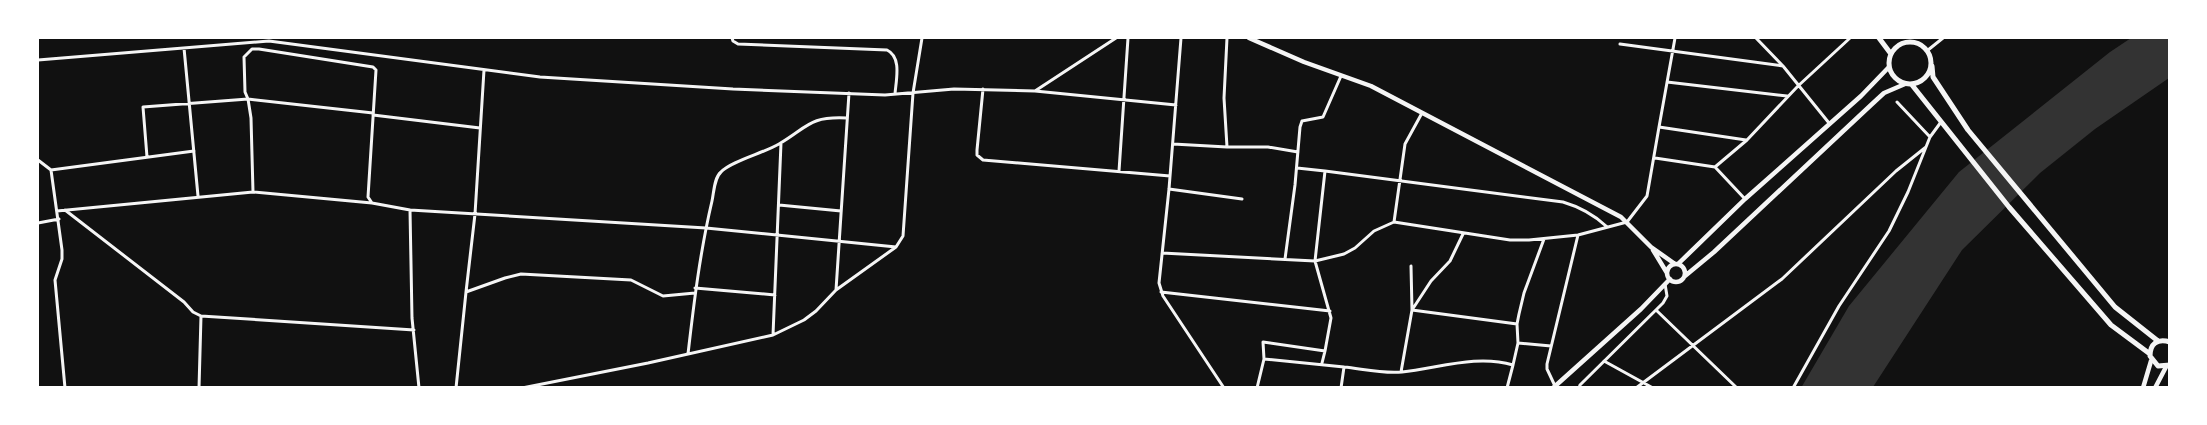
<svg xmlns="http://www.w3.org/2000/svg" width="2207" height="425" viewBox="0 0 2207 425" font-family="Cabin,sans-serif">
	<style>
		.water { fill: #333 }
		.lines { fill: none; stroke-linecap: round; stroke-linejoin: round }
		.minor { stroke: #f5f5f5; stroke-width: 3 }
		.tertiary { stroke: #f5f5f5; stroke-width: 4.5 }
		.secondary { stroke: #f5f5f5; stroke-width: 5 }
	</style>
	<rect width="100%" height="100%" fill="#111"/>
	<path class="water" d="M2131,38H2169V78L2095,129L2040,173L1962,250L1873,387L1801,388L1849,306L1959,172L2110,52Z"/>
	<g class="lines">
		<path class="minor" d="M732,38L733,41L738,44L887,50C902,57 896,80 895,94
			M1181,38L1169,189L1159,283L1163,296L1224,388
			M1227,38L1224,98L1227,147H1268L1298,152
			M1675,38L1659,127L1746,140
			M1756,38L1783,66L1829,123
			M1620,44L1783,66
			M184,48L198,196
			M1928,50L1943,38
			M38,60L269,41L540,77L733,89L885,95L954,89L1035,91L1116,38
			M1667,82L1787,96
			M983,89L977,150V155L983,160L1170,176
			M1035,91L1176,105
			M1897,102L1930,137
			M373,115L480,128
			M1173,144L1227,147
			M1655,158L1715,167L1745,199
			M38,160L51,170L62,250V259L55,280L65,388
			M1715,167L1747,140L1798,86L1850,38
			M1297,168L1325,171
			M51,170L194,151
			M1119,171L1128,38
			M1169,189L1242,199
			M253,192L372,203L410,210L412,318L419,388
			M372,203L368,197L376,70L373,67L259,49H252L244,57L245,92L248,99L373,113
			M779,205L841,211
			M65,210L184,302L193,312L201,316L414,330
			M410,210L706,228L896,247
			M57,211L253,192L251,118L248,99L143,107L147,157
			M1394,222L1405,144L1422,113
			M38,223L59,219
			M1162,253L1315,261L1344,254L1355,248L1374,231L1394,222L1510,240H1529L1578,235L1627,222L1647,196L1659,127
			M1285,259L1295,185L1300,127L1302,121L1323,117L1341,76
			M1411,266L1412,310
			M695,288L775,295
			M836,290L849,93
			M466,292L475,214L484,70
			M1161,292L1330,311
			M1412,310L1431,281L1450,261L1463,234
			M1656,310L1737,388
			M773,335L781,143
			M1518,343L1551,346
			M688,354C694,302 700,252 712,201C714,192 714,178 721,172C731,161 764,153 779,144C808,127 809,116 847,118
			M1604,361L1653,388
			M1322,363L1325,351
			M1513,365L1518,343L1517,324L1519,314L1524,293L1544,239
			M1344,367C1363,369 1383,374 1402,372C1439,368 1477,354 1513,365L1507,388
			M1401,372L1412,310L1517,324
			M1555,386L1547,369V364L1578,235
			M199,388L201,316
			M456,388L466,292L505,278L521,274L631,280L663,296L695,293
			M522,388L648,363L773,335L804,320L816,311L836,290L896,247L903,236L913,93L922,38
			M1257,388L1264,359
			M1341,388L1344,367L1264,359L1263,342L1325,351L1331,318L1315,261L1325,171L1563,202C1580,207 1593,214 1606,226
			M1579,388L1580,385L1663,303L1667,296L1665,284
			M1636,388L1782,279L1896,171L1926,147
			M1793,388L1839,306L1889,231L1908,192L1930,137L1941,122"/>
		<path class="tertiary" d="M1249,38L1304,62L1371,86L1621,217L1651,247L1675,264
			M1653,250L1667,273
			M1667 273a9 9 0 1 1 18 0a9 9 0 1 1-18 0Z
			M1678,264L1745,199L1861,96L1889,67
			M1685,276L1714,252L1871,105L1884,93L1905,84
			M1553,388L1641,309L1670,279
			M2143,388L2151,361
			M2155,388L2166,367"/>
		<path class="secondary" d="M1879,38L1891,54
			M1889 63a21 21 0 1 1 42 0a21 21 0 1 1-42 0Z
			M1932,66L1933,77L1968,130L2115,307L2158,341
			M1912,85L2009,207L2111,325L2150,354
			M2170,342C2157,338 2150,344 2150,356L2158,366L2170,365"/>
	</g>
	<rect width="2207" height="425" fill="none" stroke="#ffffff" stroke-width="78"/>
</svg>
